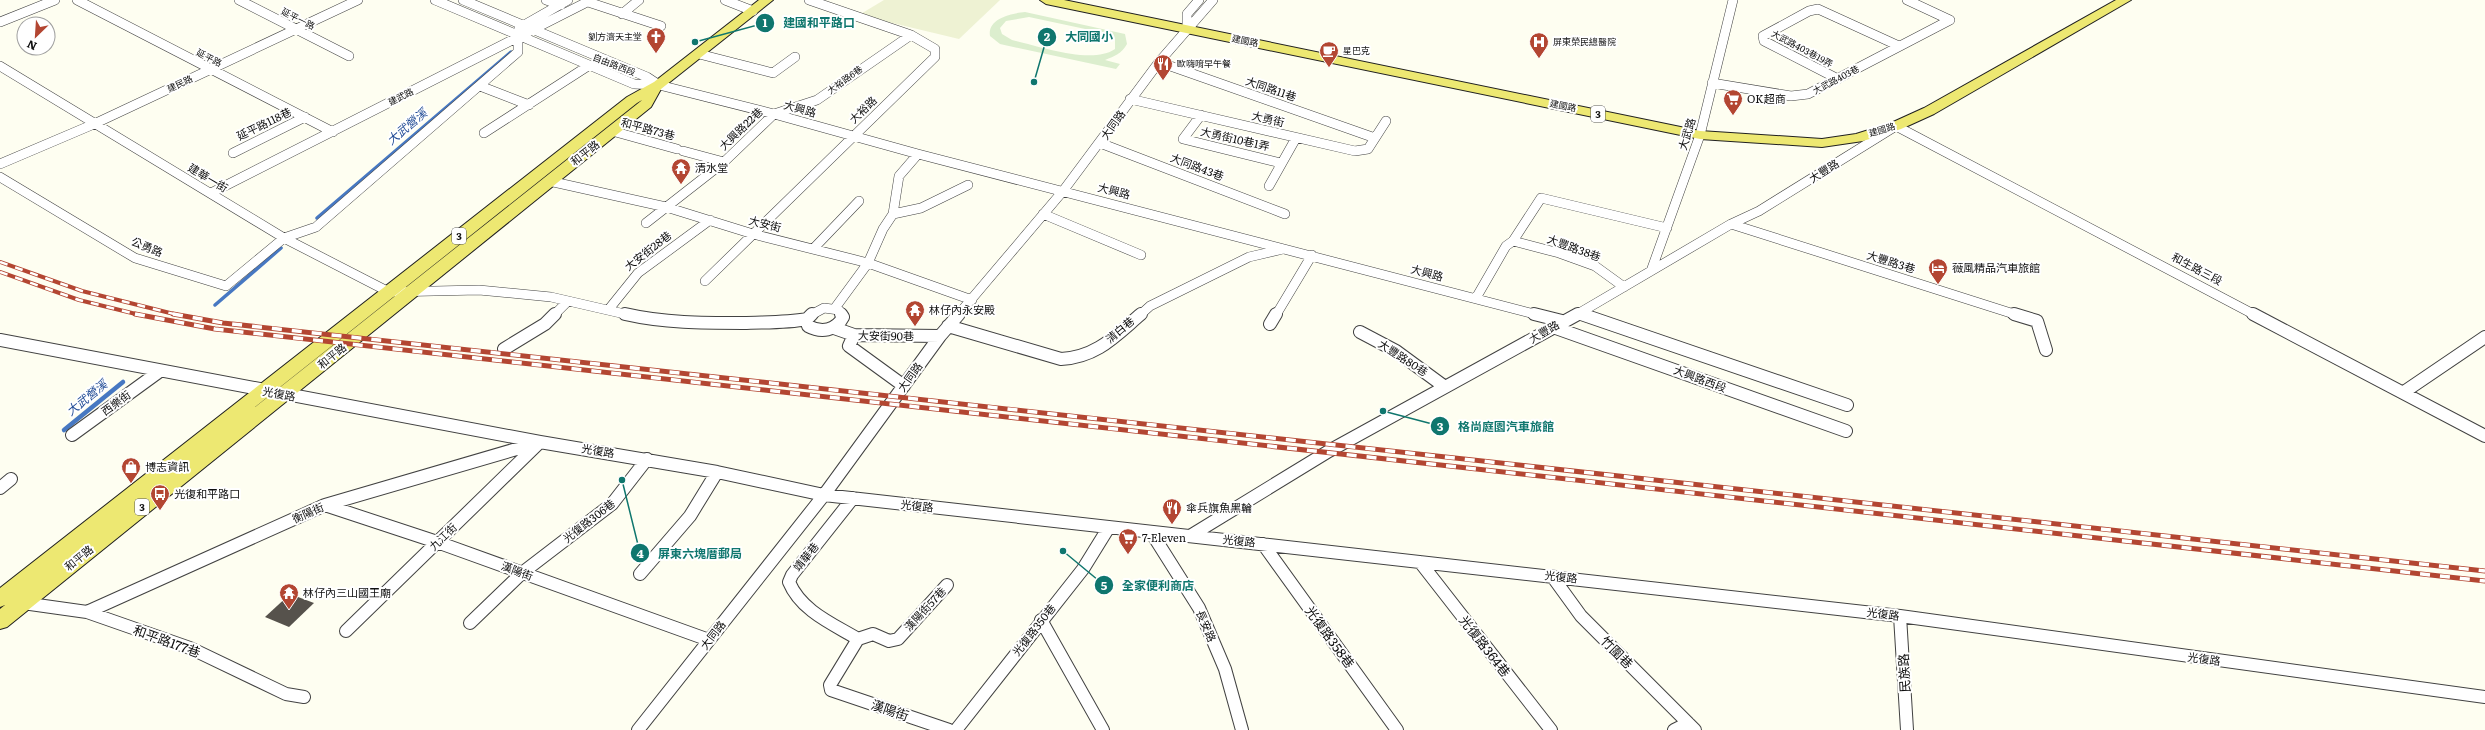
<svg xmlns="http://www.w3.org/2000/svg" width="2485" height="730" viewBox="0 0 2485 730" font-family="Literata,'Noto Sans TC',serif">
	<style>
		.farmland { fill: #eef2d3 }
		.pitch { fill: #dceece; fill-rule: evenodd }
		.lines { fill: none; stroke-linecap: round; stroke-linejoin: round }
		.stream-far1 { stroke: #4778c2; stroke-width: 3.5 }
		.stream { stroke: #4778c2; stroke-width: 4.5 }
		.building { fill: #56524c }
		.street-far1-casing { stroke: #424242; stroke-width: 10 }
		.street-casing { stroke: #424242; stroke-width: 14 }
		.primary-casing { stroke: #202020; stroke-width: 2 }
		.street-far1 { stroke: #fff; stroke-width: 9 }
		.street { stroke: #fff; stroke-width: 12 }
		.primary { fill: #ede872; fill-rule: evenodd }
		.rail-far1-casing { stroke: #b34632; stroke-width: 4 }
		.rail-casing { stroke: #b34632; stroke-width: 5 }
		.rail-far1 { stroke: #fff; stroke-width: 2.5; stroke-dasharray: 8; stroke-linecap: butt }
		.rail { stroke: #fff; stroke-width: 3.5; stroke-dasharray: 10; stroke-linecap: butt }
		.labels { text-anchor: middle; stroke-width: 4; stroke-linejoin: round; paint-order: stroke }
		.far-street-label { font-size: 9px; fill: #0f0f0f; stroke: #fff }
		.far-poi-label { font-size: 9px; fill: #0f0f0f; stroke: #fff; text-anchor: start }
		.shield { fill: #fff; stroke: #575757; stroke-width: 1 }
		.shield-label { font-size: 10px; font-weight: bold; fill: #0f0f0f }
		.street-label { font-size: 11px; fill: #0f0f0f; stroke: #fff }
		.poi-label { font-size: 11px; fill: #0f0f0f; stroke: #fff; text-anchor: start }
		.water-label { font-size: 12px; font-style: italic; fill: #224c96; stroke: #fff }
		.near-street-label { font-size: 13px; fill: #0f0f0f; stroke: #fff }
		.leader { fill: none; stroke: #0f766e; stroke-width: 1.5 }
		.callout-dot { fill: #0f766e; stroke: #fff; stroke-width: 1.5 }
		.mark-label { font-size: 12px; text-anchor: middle; font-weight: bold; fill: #fff }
		.callout-label { font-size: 12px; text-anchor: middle; font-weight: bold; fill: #0f766e; stroke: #fff; stroke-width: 4; stroke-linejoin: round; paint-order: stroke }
	</style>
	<rect width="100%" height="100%" fill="#fefef1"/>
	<path class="farmland" d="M884,0H1000L959,39L859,15Z"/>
	<path class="pitch" d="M1025,12L1125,34L1127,44C1121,54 1115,56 1105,60L1120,64L1116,69L1000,44L990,36C987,18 1013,13 1025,12ZM1029,17L1104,33L1115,40V49C1092,65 1039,46 1012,40L1002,34L1000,28L1006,21Z"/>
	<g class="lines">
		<path class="stream-far1" d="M317,218L511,52
			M215,305L281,248"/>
		<path class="stream" d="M64,430L123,382"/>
	</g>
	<path class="building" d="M290,594L314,603L289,627L265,617Z"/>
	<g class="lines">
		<defs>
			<path id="street-far1" d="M77,0L333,132
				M239,0L349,56
				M435,0L634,84L659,85L774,114L918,154L1538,315
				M463,0L647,77L659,85
				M546,0L561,5
				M725,0L753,11
				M1907,0L1950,20
				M588,2L661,26
				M622,14L639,0
				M0,22L55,0
				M519,28L568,0
				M1187,29V14L1199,0
				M699,54L773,73L795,57
				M1159,62L1375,138
				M0,66L284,238L389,292L479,290L551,297L629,315
				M1838,79L1764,41L1763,36L1809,11L1818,9L1899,46
				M1712,83L1791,96L1808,94L1950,20
				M480,86L529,105
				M1130,99L1355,151L1368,149L1386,121
				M1201,115L1183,139L1281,163
				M612,131L677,149
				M484,133L588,66
				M1100,143L1285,214
				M683,151L724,162
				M233,153L305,117
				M0,164L94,124L358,0
				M0,177L135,258L226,286L284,238L316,227L518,52V37
				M549,181L666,207L753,234L868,263L972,300
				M1269,186L1296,138
				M211,193L591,0
				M893,214L921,208L968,185
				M1043,214L1141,255
				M646,223L724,162L774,114L817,100L911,35
				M1731,224L2017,315
				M1513,241L1559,253L1595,266L1624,287
				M814,248L859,201
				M1651,271L1700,135L1733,0
				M705,281L935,57V49L911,35L809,0
				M1476,298L1506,246L1513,241L1541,198L1667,228
				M835,308L868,263L883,229L893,214L899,176L918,154
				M609,309L638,273L710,220
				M1579,313L1584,315
				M554,315L568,301
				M811,315L824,308L839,310L842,315
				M958,315L1063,191L1159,62L1213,0
				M1140,315L1150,306L1249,257L1283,249
				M1276,315L1312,255
				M1576,315L1731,224L1759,211L1896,126L2255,315"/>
			<path id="street" d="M625,314C664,323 703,323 743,323C765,322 786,323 807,319
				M812,314L807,319L808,326C821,333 836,331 843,317L841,314
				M1534,314L1562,321
				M1581,314L1847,405
				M2014,314L2037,321L2046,350
				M2253,314L2485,436
				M1270,324L1276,314
				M948,326L1061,359C1097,357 1115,336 1141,314
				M1553,327L1846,431
				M834,328L854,335L940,336
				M1360,332L1396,351L1445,387
				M854,335L849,346L904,386
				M0,340L540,442L717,472L824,495L1900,616L2485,697
				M504,349L545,324L555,314
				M2404,392L2485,337
				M72,435L160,371
				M0,488L11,479
				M853,498L792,575L789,582C801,611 833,624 858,639
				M325,505L437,542L709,640
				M1151,532L1199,608L1225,669L1242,730
				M1190,536L1329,451L1578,314
				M1263,544L1397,730
				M1420,562L1551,730
				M640,574L690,516L717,472
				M1552,576L1581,616L1695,730
				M23,603L87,612L190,648L286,694L304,697
				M87,612L325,505L537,443
				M1900,616L1907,730
				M1041,620L1103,730
				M470,623L522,573L612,504L647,459
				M346,631L539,443
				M858,639L830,685L831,690L949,730
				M858,639L873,634L889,641L898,639L947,585
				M638,730L824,495L940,336L959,314
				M956,730L1083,569L1109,527
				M1674,730L1688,723"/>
			<path id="primary" d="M759,0H773L661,89L651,107L7,627L0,629V609L5,605L0,607V588L627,97L654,82ZM642,100L641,101L240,419L637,103Z
				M1040,0H1064L1700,131L1822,139L1856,134L1891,123L1924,108L2116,0H2131L1934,114L1901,129L1863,141L1822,147L1700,139L1046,4Z"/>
		</defs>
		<use href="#street-far1" class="street-far1-casing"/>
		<use href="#street" class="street-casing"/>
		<use href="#primary" class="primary-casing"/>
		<use href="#street-far1" class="street-far1"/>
		<use href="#street" class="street"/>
		<use href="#primary" class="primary"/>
		<defs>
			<path id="rail-far1" d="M0,262L82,291L178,315
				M0,272L79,300L140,315"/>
			<path id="rail" d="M135,314L215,329L2485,581
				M173,314L223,323L2485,571"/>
		</defs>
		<use href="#rail-far1" class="rail-far1-casing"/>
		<use href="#rail" class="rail-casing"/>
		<use href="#rail-far1" class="rail-far1"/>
		<use href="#rail" class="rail"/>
	</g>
	<defs>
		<symbol id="church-pin" viewBox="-11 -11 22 30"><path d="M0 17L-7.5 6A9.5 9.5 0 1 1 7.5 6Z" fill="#b34632" stroke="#fff"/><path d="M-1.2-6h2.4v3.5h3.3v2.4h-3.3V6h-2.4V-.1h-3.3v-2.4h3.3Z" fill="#fff"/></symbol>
		<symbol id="hospital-pin" viewBox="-11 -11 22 30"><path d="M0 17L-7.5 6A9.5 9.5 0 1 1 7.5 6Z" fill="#b34632" stroke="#fff"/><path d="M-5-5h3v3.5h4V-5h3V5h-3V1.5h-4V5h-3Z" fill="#fff"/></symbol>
		<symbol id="cafe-pin" viewBox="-11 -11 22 30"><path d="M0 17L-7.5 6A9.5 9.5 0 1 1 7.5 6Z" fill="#b34632" stroke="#fff"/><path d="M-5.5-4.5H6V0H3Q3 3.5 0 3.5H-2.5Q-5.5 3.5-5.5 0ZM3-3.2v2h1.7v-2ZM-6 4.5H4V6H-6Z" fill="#fff"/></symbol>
		<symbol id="restaurant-pin" viewBox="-11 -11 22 30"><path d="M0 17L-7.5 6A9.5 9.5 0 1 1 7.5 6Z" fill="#b34632" stroke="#fff"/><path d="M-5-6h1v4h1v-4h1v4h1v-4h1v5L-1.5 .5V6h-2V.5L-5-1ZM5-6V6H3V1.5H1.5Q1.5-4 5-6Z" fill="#fff"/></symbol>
		<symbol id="supermarket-pin" viewBox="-11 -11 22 30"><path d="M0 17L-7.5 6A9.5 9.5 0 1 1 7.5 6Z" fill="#b34632" stroke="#fff"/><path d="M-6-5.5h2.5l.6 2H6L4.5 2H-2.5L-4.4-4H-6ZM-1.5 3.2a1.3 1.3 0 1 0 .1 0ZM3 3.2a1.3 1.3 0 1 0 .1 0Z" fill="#fff"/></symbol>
		<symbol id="temple-pin" viewBox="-11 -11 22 30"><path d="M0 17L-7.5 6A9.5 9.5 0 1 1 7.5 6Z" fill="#b34632" stroke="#fff"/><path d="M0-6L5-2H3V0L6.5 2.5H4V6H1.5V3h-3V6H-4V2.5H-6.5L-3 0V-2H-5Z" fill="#fff"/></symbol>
		<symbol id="hotel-pin" viewBox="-11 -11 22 30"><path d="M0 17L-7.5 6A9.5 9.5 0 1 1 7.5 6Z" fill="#b34632" stroke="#fff"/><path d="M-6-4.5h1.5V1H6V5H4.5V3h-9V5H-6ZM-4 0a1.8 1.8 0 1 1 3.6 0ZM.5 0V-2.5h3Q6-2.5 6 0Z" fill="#fff"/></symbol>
		<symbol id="shop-pin" viewBox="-11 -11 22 30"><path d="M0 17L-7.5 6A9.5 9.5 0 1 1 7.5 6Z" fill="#b34632" stroke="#fff"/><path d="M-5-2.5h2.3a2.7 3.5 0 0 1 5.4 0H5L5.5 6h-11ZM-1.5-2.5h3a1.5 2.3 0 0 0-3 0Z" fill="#fff"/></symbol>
		<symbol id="bus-pin" viewBox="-11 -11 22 30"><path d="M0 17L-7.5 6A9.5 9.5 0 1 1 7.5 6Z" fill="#b34632" stroke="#fff"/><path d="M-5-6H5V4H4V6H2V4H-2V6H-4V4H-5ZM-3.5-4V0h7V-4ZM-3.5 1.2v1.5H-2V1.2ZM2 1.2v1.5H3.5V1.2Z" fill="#fff"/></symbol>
	</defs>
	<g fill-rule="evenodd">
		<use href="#church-pin" x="645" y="26" width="22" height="30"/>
		<use href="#hospital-pin" x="1528" y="31" width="22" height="30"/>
		<use href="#cafe-pin" x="1318" y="40" width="22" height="30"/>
		<use href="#restaurant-pin" x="1152" y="53" width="22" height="30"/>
		<use href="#supermarket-pin" x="1722" y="88" width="22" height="30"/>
		<use href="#temple-pin" x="670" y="157" width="22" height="30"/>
		<use href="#hotel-pin" x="1927" y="257" width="22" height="30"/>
		<use href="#temple-pin" x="904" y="299" width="22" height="30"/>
		<use href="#shop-pin" x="120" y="456" width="22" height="30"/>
		<use href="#bus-pin" x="149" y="483" width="22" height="30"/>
		<use href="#restaurant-pin" x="1161" y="497" width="22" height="30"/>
		<use href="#supermarket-pin" x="1117" y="527" width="22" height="30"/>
		<use href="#temple-pin" x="278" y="582" width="22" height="30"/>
	</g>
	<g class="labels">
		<g class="far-street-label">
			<text transform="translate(298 19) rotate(27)" y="3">延平一路</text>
			<text transform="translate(1245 41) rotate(12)" y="3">建國路</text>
			<text transform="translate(1802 49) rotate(28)" y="3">大武路403巷19弄</text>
			<text transform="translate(209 58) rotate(27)" y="3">延平路</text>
			<text transform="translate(614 65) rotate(21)" y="3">自由路西段</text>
			<text transform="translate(845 80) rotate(-36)" y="3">大裕路6巷</text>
			<text transform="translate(1836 80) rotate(-28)" y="3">大武路403巷</text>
			<text transform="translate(180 84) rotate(-25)" y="3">建民路</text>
			<text transform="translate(401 97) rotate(-27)" y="3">建武路</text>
			<text transform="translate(1563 106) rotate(12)" y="3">建國路</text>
			<text transform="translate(1882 130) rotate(-17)" y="3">建國路</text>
		</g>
		<g class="far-poi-label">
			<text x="642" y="40" text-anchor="end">劉方濟天主堂</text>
			<text x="1553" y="45">屏東榮民總醫院</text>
			<text x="1343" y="54">星巴克</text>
			<text x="1177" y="67">歐嗨唷早午餐</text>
		</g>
		<g class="shield">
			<rect x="1591" y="106" width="14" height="16" rx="3"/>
			<rect x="452" y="228" width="14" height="16" rx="3"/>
			<rect x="135" y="499" width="14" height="16" rx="3"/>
		</g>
		<g class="shield-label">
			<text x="1598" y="118">3</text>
			<text x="459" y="240">3</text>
			<text x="142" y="511">3</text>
		</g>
		<g class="street-label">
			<text transform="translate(1271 89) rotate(19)" y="4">大同路11巷</text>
			<text transform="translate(800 109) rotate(16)" y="4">大興路</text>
			<text transform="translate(863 110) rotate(-44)" y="4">大裕路</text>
			<text transform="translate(1268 119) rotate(13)" y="4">大勇街</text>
			<text transform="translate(264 124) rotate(-26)" y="4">延平路118巷</text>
			<text transform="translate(1113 125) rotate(-55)" y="4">大同路</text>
			<text transform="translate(648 129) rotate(15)" y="4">和平路73巷</text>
			<text transform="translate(741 129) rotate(-44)" y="4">大興路22巷</text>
			<text transform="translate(1687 134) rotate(-73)" y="4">大武路</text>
			<text transform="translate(1235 139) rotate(13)" y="4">大勇街10巷1弄</text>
			<text transform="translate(585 153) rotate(-38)" y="4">和平路</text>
			<text transform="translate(1197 167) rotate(21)" y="4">大同路43巷</text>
			<text transform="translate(1824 171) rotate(-32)" y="4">大豐路</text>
			<text transform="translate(208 178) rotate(31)" y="4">建華一街</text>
			<text transform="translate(1114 191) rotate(14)" y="4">大興路</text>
			<text transform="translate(765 224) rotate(14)" y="4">大安街</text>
			<text transform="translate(147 247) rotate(22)" y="4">公勇路</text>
			<text transform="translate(1574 248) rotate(20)" y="4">大豐路38巷</text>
			<text transform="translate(648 251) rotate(-38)" y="4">大安街28巷</text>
			<text transform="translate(1891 262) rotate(17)" y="4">大豐路3巷</text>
			<text transform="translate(2197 269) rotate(28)" y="4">和生路三段</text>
			<text transform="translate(1427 273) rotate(15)" y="4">大興路</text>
			<text transform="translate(1120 330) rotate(-40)" y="4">清白巷</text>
			<text transform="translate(1544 332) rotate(-30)" y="4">大豐路</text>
			<text transform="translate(886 336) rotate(1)" y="4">大安街90巷</text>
			<text transform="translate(332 356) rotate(-39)" y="4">和平路</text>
			<text transform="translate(1403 358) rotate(33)" y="4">大豐路80巷</text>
			<text transform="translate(910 377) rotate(-54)" y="4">大同路</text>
			<text transform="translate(1700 379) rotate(20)" y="4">大興路西段</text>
			<text transform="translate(279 394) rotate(10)" y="4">光復路</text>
			<text transform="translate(116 403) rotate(-36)" y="4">西樂街</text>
			<text transform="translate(598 451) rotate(9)" y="4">光復路</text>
			<text transform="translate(917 506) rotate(6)" y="4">光復路</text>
			<text transform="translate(308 513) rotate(-24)" y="4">衡陽街</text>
			<text transform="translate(589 521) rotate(-38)" y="4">光復路306巷</text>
			<text transform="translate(443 537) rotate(-44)" y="4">九江街</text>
			<text transform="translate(1239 541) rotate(6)" y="4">光復路</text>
			<text transform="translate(806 557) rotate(-51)" y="4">靖華巷</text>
			<text transform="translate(79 558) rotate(-39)" y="4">和平路</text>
			<text transform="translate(517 571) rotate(20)" y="4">漢陽街</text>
			<text transform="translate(1561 577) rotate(6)" y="4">光復路</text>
			<text transform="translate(925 609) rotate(-47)" y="4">漢陽街57巷</text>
			<text transform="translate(1883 614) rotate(7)" y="4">光復路</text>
			<text transform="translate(1206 626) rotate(67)" y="4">長安路</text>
			<text transform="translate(1034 630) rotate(-52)" y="4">光復路350巷</text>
			<text transform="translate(713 635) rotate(-52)" y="4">大同路</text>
			<text transform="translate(2204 659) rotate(8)" y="4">光復路</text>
		</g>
		<g class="poi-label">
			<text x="1747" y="103">OK超商</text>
			<text x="695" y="172">清水堂</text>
			<text x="1952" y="272">薇風精品汽車旅館</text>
			<text x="929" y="314">林仔內永安殿</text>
			<text x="145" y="471">博志資訊</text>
			<text x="174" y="498">光復和平路口</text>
			<text x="1186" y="512">傘兵旗魚黑輪</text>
			<text x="1142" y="542">7-Eleven</text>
			<text x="303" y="597">林仔內三山國王廟</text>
		</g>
		<g class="water-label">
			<text transform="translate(407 127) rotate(-40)" y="4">大武營溪</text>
			<text transform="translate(87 398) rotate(-39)" y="4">大武營溪</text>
		</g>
		<g class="near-street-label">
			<text transform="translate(1330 637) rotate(54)" y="5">光復路358巷</text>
			<text transform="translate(167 641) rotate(20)" y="5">和平路177巷</text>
			<text transform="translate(1485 646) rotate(52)" y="5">光復路364巷</text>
			<text transform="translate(1617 652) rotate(45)" y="5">竹圍巷</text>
			<text transform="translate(1904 673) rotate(-93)" y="5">民族路</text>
			<text transform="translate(890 710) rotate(19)" y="5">漢陽街</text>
		</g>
	</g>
	<path class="leader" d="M695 42L765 23M1034 82L1047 37M1383 411L1440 426M622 480L640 553M1063 551L1104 585"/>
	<g class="callout-dot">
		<circle cx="695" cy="42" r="4"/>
		<circle cx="1034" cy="82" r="4"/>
		<circle cx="1383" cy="411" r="4"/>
		<circle cx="622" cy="480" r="4"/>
		<circle cx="1063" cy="551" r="4"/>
		<circle cx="765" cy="23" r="10"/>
		<circle cx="1047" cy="37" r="10"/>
		<circle cx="1440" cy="426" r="10"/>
		<circle cx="640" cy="553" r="10"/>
		<circle cx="1104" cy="585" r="10"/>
	</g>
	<g class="mark-label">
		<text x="765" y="27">1</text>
		<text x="1047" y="41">2</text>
		<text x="1440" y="431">3</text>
		<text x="640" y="558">4</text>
		<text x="1104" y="590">5</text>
	</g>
	<g class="callout-label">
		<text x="819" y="27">建國和平路口</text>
		<text x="1089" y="41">大同國小</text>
		<text x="1506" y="431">格尚庭園汽車旅館</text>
		<text x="700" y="558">屏東六塊厝郵局</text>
		<text x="1158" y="590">全家便利商店</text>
	</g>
	<g transform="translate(36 36) rotate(205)"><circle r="19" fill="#ffffff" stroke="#9f9f9f"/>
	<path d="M0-3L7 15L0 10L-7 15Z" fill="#b34632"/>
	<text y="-6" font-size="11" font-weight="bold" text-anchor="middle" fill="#0f0f0f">N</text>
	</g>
</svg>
